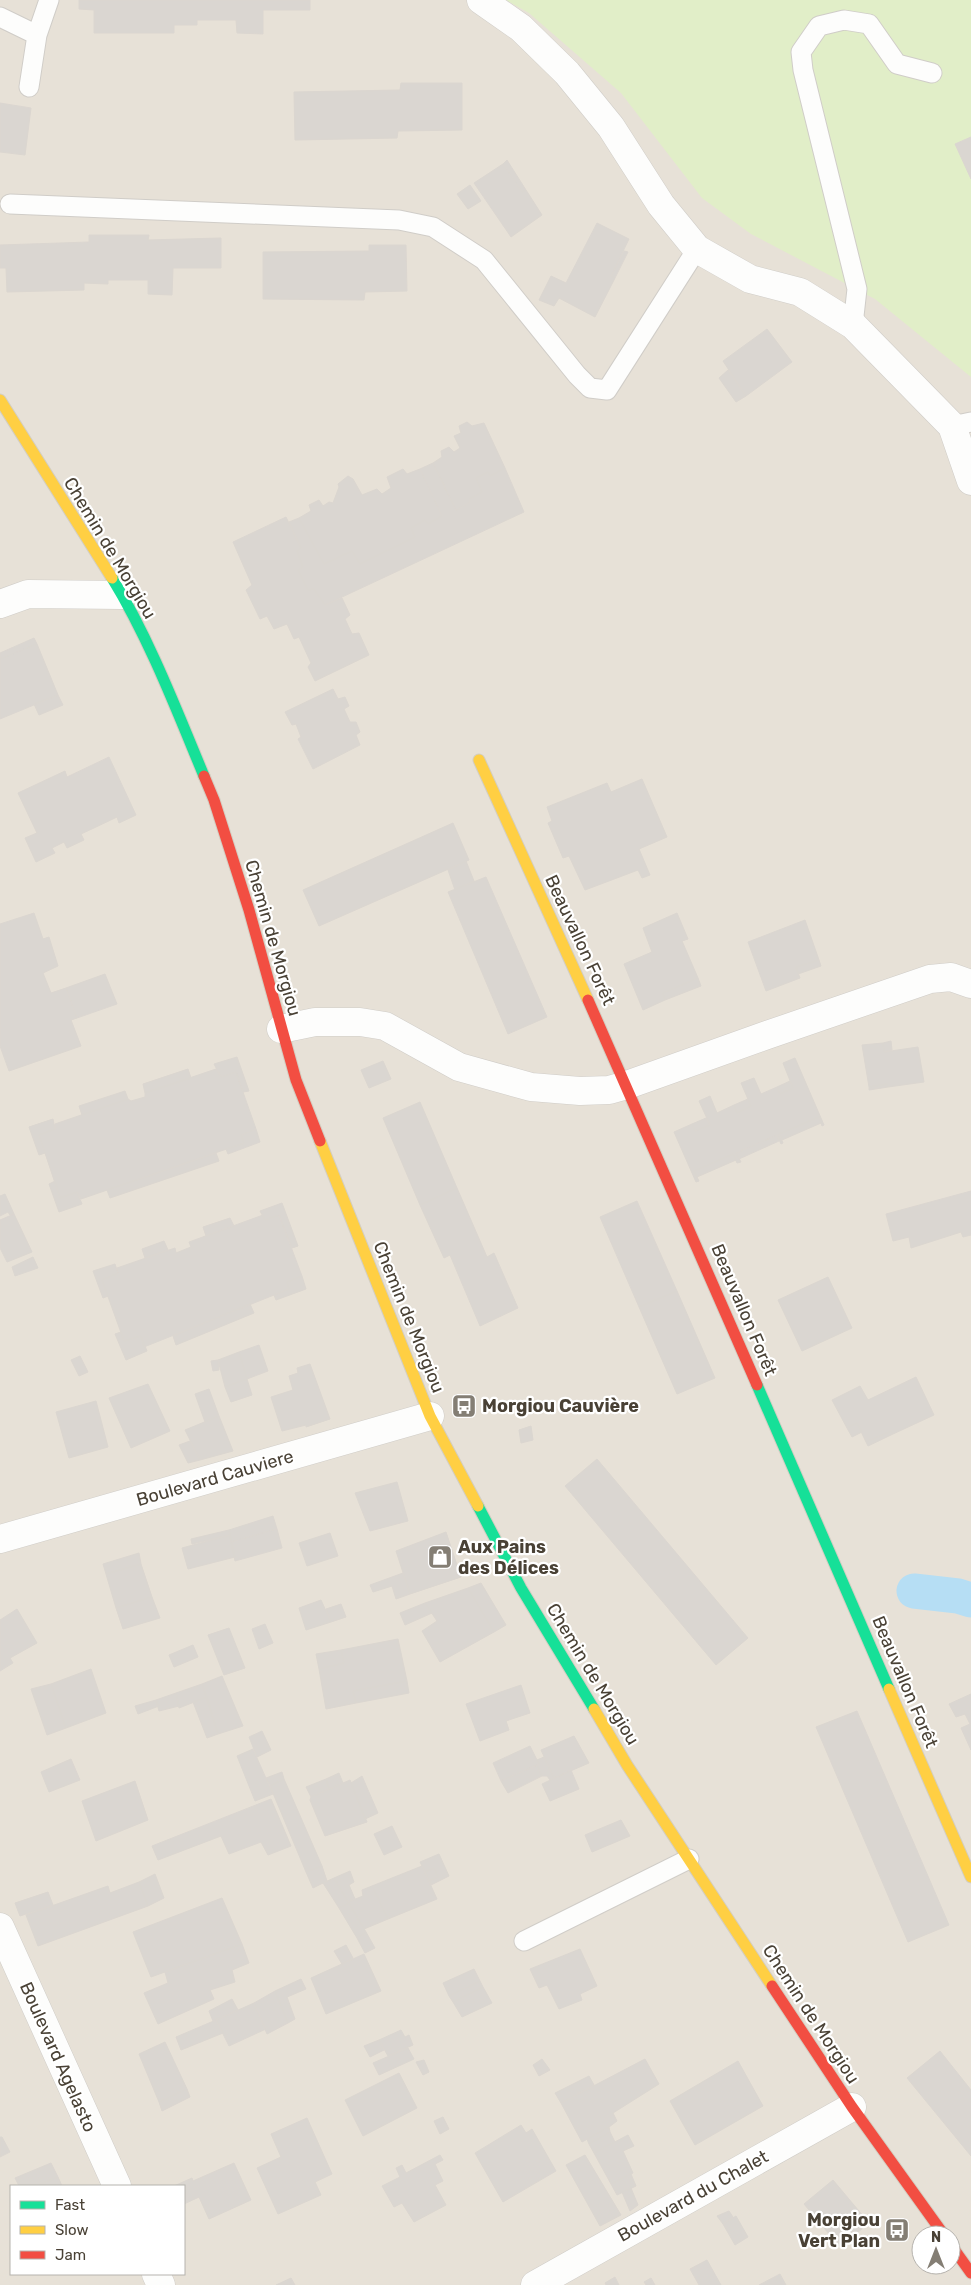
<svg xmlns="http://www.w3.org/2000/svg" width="971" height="2285" viewBox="0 0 971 2285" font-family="Rubik,sans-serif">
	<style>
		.residential { fill: #e7e1d7; fill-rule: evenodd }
		.green { fill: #e1eec8 }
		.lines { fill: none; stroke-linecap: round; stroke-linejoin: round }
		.canal { stroke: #b6def4; stroke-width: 35 }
		.building { fill: #dad6d1; stroke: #dbd6d0 }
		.lane-casing { stroke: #d0cdc8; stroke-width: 21 }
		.street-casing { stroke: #d0cdc8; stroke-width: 29 }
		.fast-casing { stroke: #d3cec2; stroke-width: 13 }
		.slow-casing { stroke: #d3cec2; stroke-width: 13 }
		.jam-casing { stroke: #d3cec2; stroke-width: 13 }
		.lane { stroke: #fdfdfc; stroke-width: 19 }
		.street { stroke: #fdfdfc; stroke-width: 28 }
		.fast { stroke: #16e098; stroke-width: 11 }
		.slow { stroke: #ffcf43; stroke-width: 11 }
		.jam { stroke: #f24e42; stroke-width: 11 }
		.labels { text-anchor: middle; stroke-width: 4.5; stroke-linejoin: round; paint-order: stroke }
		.street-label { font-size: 18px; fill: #494135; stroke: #fff }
		.poi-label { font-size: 18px; font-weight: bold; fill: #494135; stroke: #fff; text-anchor: start }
	</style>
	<rect width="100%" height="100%" fill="#f2efea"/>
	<path class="residential" d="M0,0H971V2285H0ZM11,2186H184V2274H11ZM921,2235H951V2265H921Z"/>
	<path class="green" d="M506,0H971V377L875,299L751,234L702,198L621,93L529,13Z"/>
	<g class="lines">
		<path class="canal" d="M914,1591L958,1596L971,1600"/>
	</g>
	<path class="building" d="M79,0H310V10H263V34L237,33L236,20H197V25H174V33H94V10L79,9Z
		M401,83H462V130L398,131L397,138L295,140L294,92L400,90Z
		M0,103L31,108L25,155L0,152Z
		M971,137V179L955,144Z
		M507,160L526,190L522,192L503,164Z
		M503,164L522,192L526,190L542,215L511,237L474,183Z
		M470,185L481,201L468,209L457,194Z
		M597,223L629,239L611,276L615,278L595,317L559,298L554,306L539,300L551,276L566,283Z
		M89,235H149L148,240L221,238V268H173L172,295L148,294V280H108V284L84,283V290L7,292L6,268H0V245L89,242Z
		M369,245H406L407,291L365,292L364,300L263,299V252L369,251Z
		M624,251L628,252L615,278L611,276Z
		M767,329L792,362L746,396L723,361Z
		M728,370L746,396L736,402L719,378Z
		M467,422L472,426L484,423L505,468L490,476L488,472L476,478L482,492L469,499V503L456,510L433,463L442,457L441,451L449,447L454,452L460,448L454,436L461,433L459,426Z
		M433,463L456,510L469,503V499L482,492L476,478L488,472L490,476L505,468L524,512L325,605L314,589L308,590L298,570L303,567L297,551L301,548L289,522L299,518L324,564L352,551L360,564L415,537L411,528L425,520L428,524L442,516L420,469Z
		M403,469L407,474L420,469L442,516L428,524L425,520L411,528L415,537L360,564L352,551L324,564L299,518L311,511L309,505L319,500L323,506L329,502L333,503L339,487L338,484L348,476L353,479L362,495L377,489L382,494L391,488L387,477Z
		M286,517L301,548L297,551L303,567L298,570L308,590L314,589L325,605L342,598L350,615L345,619L352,634L359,633L369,655L315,681L308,667L311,663L299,637L294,639L287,624L274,629L267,616L260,619L246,590L252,585L233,542Z
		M34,638L37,644L0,659V653Z
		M37,644L58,695L0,719V659Z
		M333,689L338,699L345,697L349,706L344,709L350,722H356L360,732L356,735L360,745L313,769L298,739L301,737L296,724L292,725L285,712Z
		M58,695L63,705L39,715L34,704Z
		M109,757L136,815L119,823L117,817L96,827L81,834L84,840L67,848L64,842L52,848L55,853L36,862L25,838L37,833L18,793L65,771L67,777Z
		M642,779L667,837L639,849L650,875L642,878L638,870L585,890L569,856L563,858L548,823L552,821L547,807L607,783L611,792Z
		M453,823L469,860L319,926L303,890Z
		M466,861L474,881L455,890L448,870Z
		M486,877L547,1017L508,1034L448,892Z
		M34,913L43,939L49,937L58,966L43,973L51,993L66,988L77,1018L71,1020L81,1046L9,1071L0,1046V924Z
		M677,913L688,939L682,941L698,978L663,993L665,1000L643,1010L624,964L652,952L643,928Z
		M805,920L819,960L796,967L800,978L766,991L748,942Z
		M819,960L821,966L798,974L796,967Z
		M105,974L117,1004L77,1018L66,988Z
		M698,978L701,986L665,1000L663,993Z
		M891,1041L892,1050L884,1052L883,1043Z
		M883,1043L884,1052L918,1047L924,1082L888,1087L887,1084L869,1087L862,1045Z
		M237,1057L249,1091L243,1092L236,1072L221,1077L214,1064Z
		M795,1058L824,1125L822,1126L819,1117L779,1134L783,1143L781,1144L777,1135L736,1153L741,1162L737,1163L733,1154L694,1171L699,1181L696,1182L674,1132L692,1124L695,1131L710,1125L699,1101L710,1096L717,1113L734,1105L737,1113L751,1106L741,1083L754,1078L761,1094L777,1087L780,1094L793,1088L783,1063Z
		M383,1061L391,1079L369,1088L361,1070Z
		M188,1069L191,1078L145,1093L143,1084Z
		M216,1069L221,1077L236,1072L256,1129L241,1135L244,1143L81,1199L77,1192L60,1198L39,1135L55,1129V1124L128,1099L131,1101L145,1097V1093Z
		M790,1081L793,1088L780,1094L777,1087Z
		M887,1084L888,1087L869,1090V1087Z
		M125,1091L128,1099L82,1115L79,1106Z
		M748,1099L751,1106L737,1113L734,1105Z
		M420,1102L457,1188L420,1205L383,1118Z
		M819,1117L821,1123L782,1140L779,1134Z
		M706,1118L710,1125L695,1131L692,1124Z
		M53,1119L55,1129L39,1135L45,1153L39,1155L29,1127Z
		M256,1129L260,1142L228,1154L226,1149L244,1143L241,1135Z
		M777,1135L779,1141L739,1159L736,1153Z
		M216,1153L219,1161L110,1198L107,1190Z
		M733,1154L736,1160L697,1177L694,1171Z
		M55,1181L60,1198L77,1192L82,1204L59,1212L49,1184Z
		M457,1188L487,1257L494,1253L518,1308L480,1326L450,1255L444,1258L420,1205Z
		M971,1191V1235L963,1237L961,1232L911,1248L909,1237L893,1241L886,1214Z
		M5,1194L14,1214L10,1215L8,1212L0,1216V1196Z
		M637,1201L677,1291L639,1307L600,1217Z
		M282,1203L298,1246L292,1248L279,1215L265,1220L260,1211Z
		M14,1214L32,1252L7,1262L0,1248V1220Z
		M263,1215L265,1220L279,1215L302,1276L287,1282L289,1289L144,1347L141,1336L124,1341L102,1280L118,1273L117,1268L175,1248L176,1253L191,1247L189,1242Z
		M230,1218L234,1226L206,1236L203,1227Z
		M164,1241L168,1250L145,1258L142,1249Z
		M33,1257L38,1268L15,1276L12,1267Z
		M115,1264L118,1273L102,1280L108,1296L103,1298L93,1271Z
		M302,1276L306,1289L276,1300L274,1295L289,1289L287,1282Z
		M828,1277L852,1328L802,1351L778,1300Z
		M677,1291L715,1378L677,1394L639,1307Z
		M250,1304L254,1313L176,1345L173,1336Z
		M121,1332L124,1341L141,1336L147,1351L126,1360L115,1334Z
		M259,1345L268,1371L247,1379L239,1352Z
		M239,1352L247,1379L225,1387L218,1360Z
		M80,1356L88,1372L79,1376L71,1360Z
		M218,1360L219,1370L213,1371L211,1361Z
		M310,1364L330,1419L306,1427V1425L282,1431L271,1397L293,1390L289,1376L298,1373L297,1368Z
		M916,1377L934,1415L893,1434L891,1431L866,1442L857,1423L847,1428L832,1400L860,1386L868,1400Z
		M247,1379L252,1395L231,1402L225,1387Z
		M148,1384L170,1431L131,1448L109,1398Z
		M209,1389L219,1416L205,1422L195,1394Z
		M96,1401L108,1447L69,1458L56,1412Z
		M219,1416L233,1451L200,1460L185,1430Z
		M857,1423L862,1432L852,1437L847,1428Z
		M531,1426L533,1440L521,1443L519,1430Z
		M891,1431L893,1434L868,1446L866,1442Z
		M190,1441L200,1460L188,1463L179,1445Z
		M597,1459L748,1638L716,1665L565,1486Z
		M397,1482L408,1521L370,1531L355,1493Z
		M273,1516L277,1529L231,1542L229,1530Z
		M277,1529L282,1548L235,1561L231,1542Z
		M229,1530L230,1535L192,1544L191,1539Z
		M446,1532L461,1577L410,1594L396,1551Z
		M330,1533L338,1556L307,1566L299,1543Z
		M230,1535L235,1557L188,1569L182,1548Z
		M139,1553L141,1564L106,1574L103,1564Z
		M141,1564L152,1597L116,1608L106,1574Z
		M403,1573L410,1594L396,1599L392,1586L373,1592L370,1585Z
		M481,1583L506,1625L494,1632L468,1588Z
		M468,1588L494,1632L440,1662L422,1631L437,1621L425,1603Z
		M152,1597L160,1618L123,1629L116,1608Z
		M321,1600L331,1622L306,1630L299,1608Z
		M425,1603L432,1613L405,1625L400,1613Z
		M341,1604L346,1617L331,1622L326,1609Z
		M17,1609L37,1643L10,1658L13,1663L0,1671V1620Z
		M265,1624L273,1643L259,1649L252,1629Z
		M229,1628L245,1668L224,1675L208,1635Z
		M398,1639L407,1681L353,1691L356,1703L326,1709L319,1669L344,1663L341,1650Z
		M193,1645L198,1657L174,1667L169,1655Z
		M341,1650L344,1663L319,1669L316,1654Z
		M91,1669L106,1713L66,1728L51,1684Z
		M222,1676L243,1726L218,1734L202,1684Z
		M407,1681L409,1693L356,1703L353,1691Z
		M51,1684L66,1728L47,1735L31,1689Z
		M202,1684L207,1697L179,1708L176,1693Z
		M521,1685L530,1713L506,1721L509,1730L480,1741L466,1704Z
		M176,1693L179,1706L159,1711L156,1700Z
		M971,1694V1750L961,1728L970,1724L965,1714L956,1717L949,1704Z
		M207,1697L218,1734L207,1738L193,1702Z
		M156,1700L159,1706L138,1714L135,1706Z
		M857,1711L949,1925L908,1942L816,1727Z
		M262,1731L271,1750L257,1757L249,1737Z
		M574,1736L589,1763L554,1778L541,1750Z
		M530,1746L539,1764L501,1781L493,1763Z
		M253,1749L273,1794L255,1801L237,1756Z
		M544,1757L554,1778L550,1780L547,1776H542L537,1765L539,1764L537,1760Z
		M71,1759L80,1780L49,1792L41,1772Z
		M537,1765L542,1776L508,1793L501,1781Z
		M571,1770L579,1789L550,1801L542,1784Z
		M282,1772L284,1779L270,1786L266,1778Z
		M339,1773L343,1783L329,1789L326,1779Z
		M362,1776L378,1813L365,1819L351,1783Z
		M284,1779L322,1866L306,1872L270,1786Z
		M326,1779L329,1789L311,1797L306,1787Z
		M350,1780L367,1822L325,1836L310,1800L311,1797Z
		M135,1781L148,1820L96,1841L82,1801Z
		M271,1799L291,1846L268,1855L261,1842L229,1854L221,1836L158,1860L152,1846Z
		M621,1820L630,1836L592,1852L585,1835Z
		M392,1826L402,1847L384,1855L374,1834Z
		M439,1854L449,1876L431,1885L429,1881L438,1877L434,1868L425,1872L420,1862Z
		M322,1866L327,1881L313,1888L306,1872Z
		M422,1866L437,1899L388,1919L372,1886Z
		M434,1868L438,1877L429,1881L425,1872Z
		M350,1871L354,1882L349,1885L355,1899L348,1902L334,1878Z
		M155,1874L164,1898L148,1906L139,1882Z
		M334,1878L349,1903L339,1908L323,1883Z
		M139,1882L148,1906L38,1946L26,1915L108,1886L110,1893Z
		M372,1886L388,1919L364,1929L348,1902L363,1896L362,1890Z
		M48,1892L53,1905L20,1916L15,1903Z
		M222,1898L242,1944L151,1977L133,1932Z
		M349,1903L366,1932L357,1938L339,1908Z
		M366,1932L375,1948L365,1953L357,1938Z
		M242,1944L249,1963L232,1970L235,1982L210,1990L214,1999L158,2024L144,1993L168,1983L165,1972Z
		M346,1945L353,1958L342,1964L334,1951Z
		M580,1949L597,1986L580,1994L582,2000L559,2009L547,1985L539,1988L530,1969Z
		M364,1954L381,1991L326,2014L311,1978Z
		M474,1969L480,1981L449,1996L443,1983Z
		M301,1979L306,1989L287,1997L295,2019L288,2023L275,1991Z
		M480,1981L483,1987L453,2002L449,1996Z
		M483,1987L492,2003L462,2017L453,2002Z
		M275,1991L288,2023L267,2034L254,2003Z
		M232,1999L238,2010L213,2021L209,2011Z
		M254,2003L266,2029L229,2046L216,2020Z
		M216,2020L223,2033L181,2050L176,2037Z
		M401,2030L405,2037L409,2035L413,2045L388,2056L379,2040Z
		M379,2040L384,2050L370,2057L364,2046Z
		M165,2042L187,2089L159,2102L139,2054Z
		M408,2048L414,2059L379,2075L373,2063Z
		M940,2051L971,2090V2156L907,2078Z
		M542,2059L550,2070L539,2076L533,2065Z
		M645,2059L659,2084L613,2113L617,2121L609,2127L582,2142L561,2103Z
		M424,2060L429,2072L423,2075L416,2062Z
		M738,2061L763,2106L695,2145L670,2101Z
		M399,2073L417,2108L363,2136L345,2100Z
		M589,2076L594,2085L561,2103L555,2093Z
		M187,2089L190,2097L162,2111L159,2102Z
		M443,2117L449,2129L440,2134L434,2121Z
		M307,2118L332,2174L315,2182L321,2195L278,2214L257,2168L281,2157L271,2134Z
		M521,2125L526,2133L532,2129L556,2171L503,2202L475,2153Z
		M609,2127L610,2132L589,2144L587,2139Z
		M610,2132L615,2142L594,2153L589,2144Z
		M628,2135L634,2146L623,2151L633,2173L611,2184L594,2153Z
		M0,2137H2L10,2152L0,2157Z
		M440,2155L443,2160L435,2164L443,2181L435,2185L446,2205L414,2222L402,2203L394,2207L382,2186L400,2177L396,2168L402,2165L406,2173Z
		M585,2155L621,2215L600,2226L566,2165Z
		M51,2163L58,2177L35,2186H19L15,2178Z
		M234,2163L251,2200L209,2219L199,2197L184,2204V2186H174L192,2178L193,2181Z
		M631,2174L636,2186L617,2195L611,2184Z
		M58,2177L62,2186H35Z
		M833,2180L869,2223L840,2247L804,2204Z
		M631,2188L638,2205L630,2211L622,2192Z
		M729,2211L733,2217L723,2224L717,2216Z
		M736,2216L748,2237L735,2245L723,2224Z
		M707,2260L721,2285H699L690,2269Z
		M780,2274L786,2285H759Z
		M615,2277L619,2285H606L605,2283Z
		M291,2278L295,2285H276Z
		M651,2278L655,2285H646L644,2282Z"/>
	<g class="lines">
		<defs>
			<path id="lane" d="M0,17L37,35
				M29,87L37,35L49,0
				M10,204L399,220L433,227L484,260L577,375L590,388L607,390L697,249
				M853,325L857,289L803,70L801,52L819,26L844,20L869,24L897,64L932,73
				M952,426L971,422
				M524,1941L689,1859"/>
			<path id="street" d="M481,0L521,28L567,73L611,127L661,205L697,249L750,279L800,292L853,325L952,426L971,481
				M0,604L28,594L122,595
				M281,1029L315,1022H360L385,1026L459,1067L531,1087L580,1091L609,1090L627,1085L767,1035L930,979L951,977L971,984
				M0,1539L430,1416
				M0,1927L117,2186
				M156,2274L161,2285
				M535,2285L852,2107"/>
			<path id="fast" d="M112,578C149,638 177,711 204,776
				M757,1385L889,1689
				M478,1506L521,1588L594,1709"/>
			<path id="slow" d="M0,400L112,578
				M479,760L588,1000
				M320,1141L430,1416L478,1506
				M889,1689L971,1877
				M594,1709L627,1765L772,1986"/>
			<path id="jam" d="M204,776L214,800L249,910L296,1080L320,1141
				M588,1000L757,1385
				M772,1986L852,2107L944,2235
				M951,2245L971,2273"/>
		</defs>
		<use href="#lane" class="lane-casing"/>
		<use href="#street" class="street-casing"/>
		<use href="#fast" class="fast-casing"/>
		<use href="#slow" class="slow-casing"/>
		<use href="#jam" class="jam-casing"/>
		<use href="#lane" class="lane"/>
		<use href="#street" class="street"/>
		<use href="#fast" class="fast"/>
		<use href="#slow" class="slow"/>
		<use href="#jam" class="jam"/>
	</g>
	<defs>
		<symbol id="bus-square" viewBox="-11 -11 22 22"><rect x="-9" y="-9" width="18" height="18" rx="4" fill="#847e74" stroke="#fff"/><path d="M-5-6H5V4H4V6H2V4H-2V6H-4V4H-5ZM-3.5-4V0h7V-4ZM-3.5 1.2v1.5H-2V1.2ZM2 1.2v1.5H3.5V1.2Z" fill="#fff"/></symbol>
		<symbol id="shop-square" viewBox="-11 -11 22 22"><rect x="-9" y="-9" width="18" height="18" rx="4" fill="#847e74" stroke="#fff"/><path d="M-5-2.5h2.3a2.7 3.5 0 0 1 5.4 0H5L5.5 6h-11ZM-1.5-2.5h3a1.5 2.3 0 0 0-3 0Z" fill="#fff"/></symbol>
	</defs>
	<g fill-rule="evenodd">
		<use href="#bus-square" x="450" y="1392" width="28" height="28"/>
		<use href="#shop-square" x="426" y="1543" width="28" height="28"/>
		<use href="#bus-square" x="883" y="2216" width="28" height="28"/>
	</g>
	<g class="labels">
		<g class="street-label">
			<text transform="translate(110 548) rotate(59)" y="6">Chemin de Morgiou</text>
			<text transform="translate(273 938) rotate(74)" y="6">Chemin de Morgiou</text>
			<text transform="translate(580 940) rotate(65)" y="6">Beauvallon Forêt</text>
			<text transform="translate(744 1310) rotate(67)" y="6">Beauvallon Forêt</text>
			<text transform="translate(409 1317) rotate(68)" y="6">Chemin de Morgiou</text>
			<text transform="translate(215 1478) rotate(-16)" y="6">Boulevard Cauviere</text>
			<text transform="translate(593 1674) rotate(59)" y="6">Chemin de Morgiou</text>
			<text transform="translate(905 1682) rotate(67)" y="6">Beauvallon Forêt</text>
			<text transform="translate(811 2014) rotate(57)" y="6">Chemin de Morgiou</text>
			<text transform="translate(58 2057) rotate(66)" y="6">Boulevard Agelasto</text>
			<text transform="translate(693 2196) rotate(-29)" y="6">Boulevard du Chalet</text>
		</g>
		<g class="poi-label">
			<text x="482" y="1412">Morgiou Cauvière</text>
			<text x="458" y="1553">Aux Pains<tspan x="458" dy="21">des Délices</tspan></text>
			<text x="880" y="2226" text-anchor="end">Morgiou<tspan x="880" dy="21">Vert Plan</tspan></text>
		</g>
	</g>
	<rect x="10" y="2185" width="175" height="90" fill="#ffffff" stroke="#b6b3ae"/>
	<rect x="20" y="2201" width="25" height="8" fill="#16e098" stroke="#b6b3ae"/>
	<text x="55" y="2210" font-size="15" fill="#494135">Fast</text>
	<rect x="20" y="2226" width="25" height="8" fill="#ffcf43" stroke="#b6b3ae"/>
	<text x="55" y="2235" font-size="15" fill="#494135">Slow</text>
	<rect x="20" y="2251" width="25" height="8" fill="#f24e42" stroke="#b6b3ae"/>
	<text x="55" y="2260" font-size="15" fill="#494135">Jam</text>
	<g transform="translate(936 2250)"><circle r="24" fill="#ffffff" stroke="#b6b3ae"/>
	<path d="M0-4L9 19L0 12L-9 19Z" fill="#847e74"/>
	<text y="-8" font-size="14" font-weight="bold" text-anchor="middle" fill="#494135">N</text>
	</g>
</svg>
